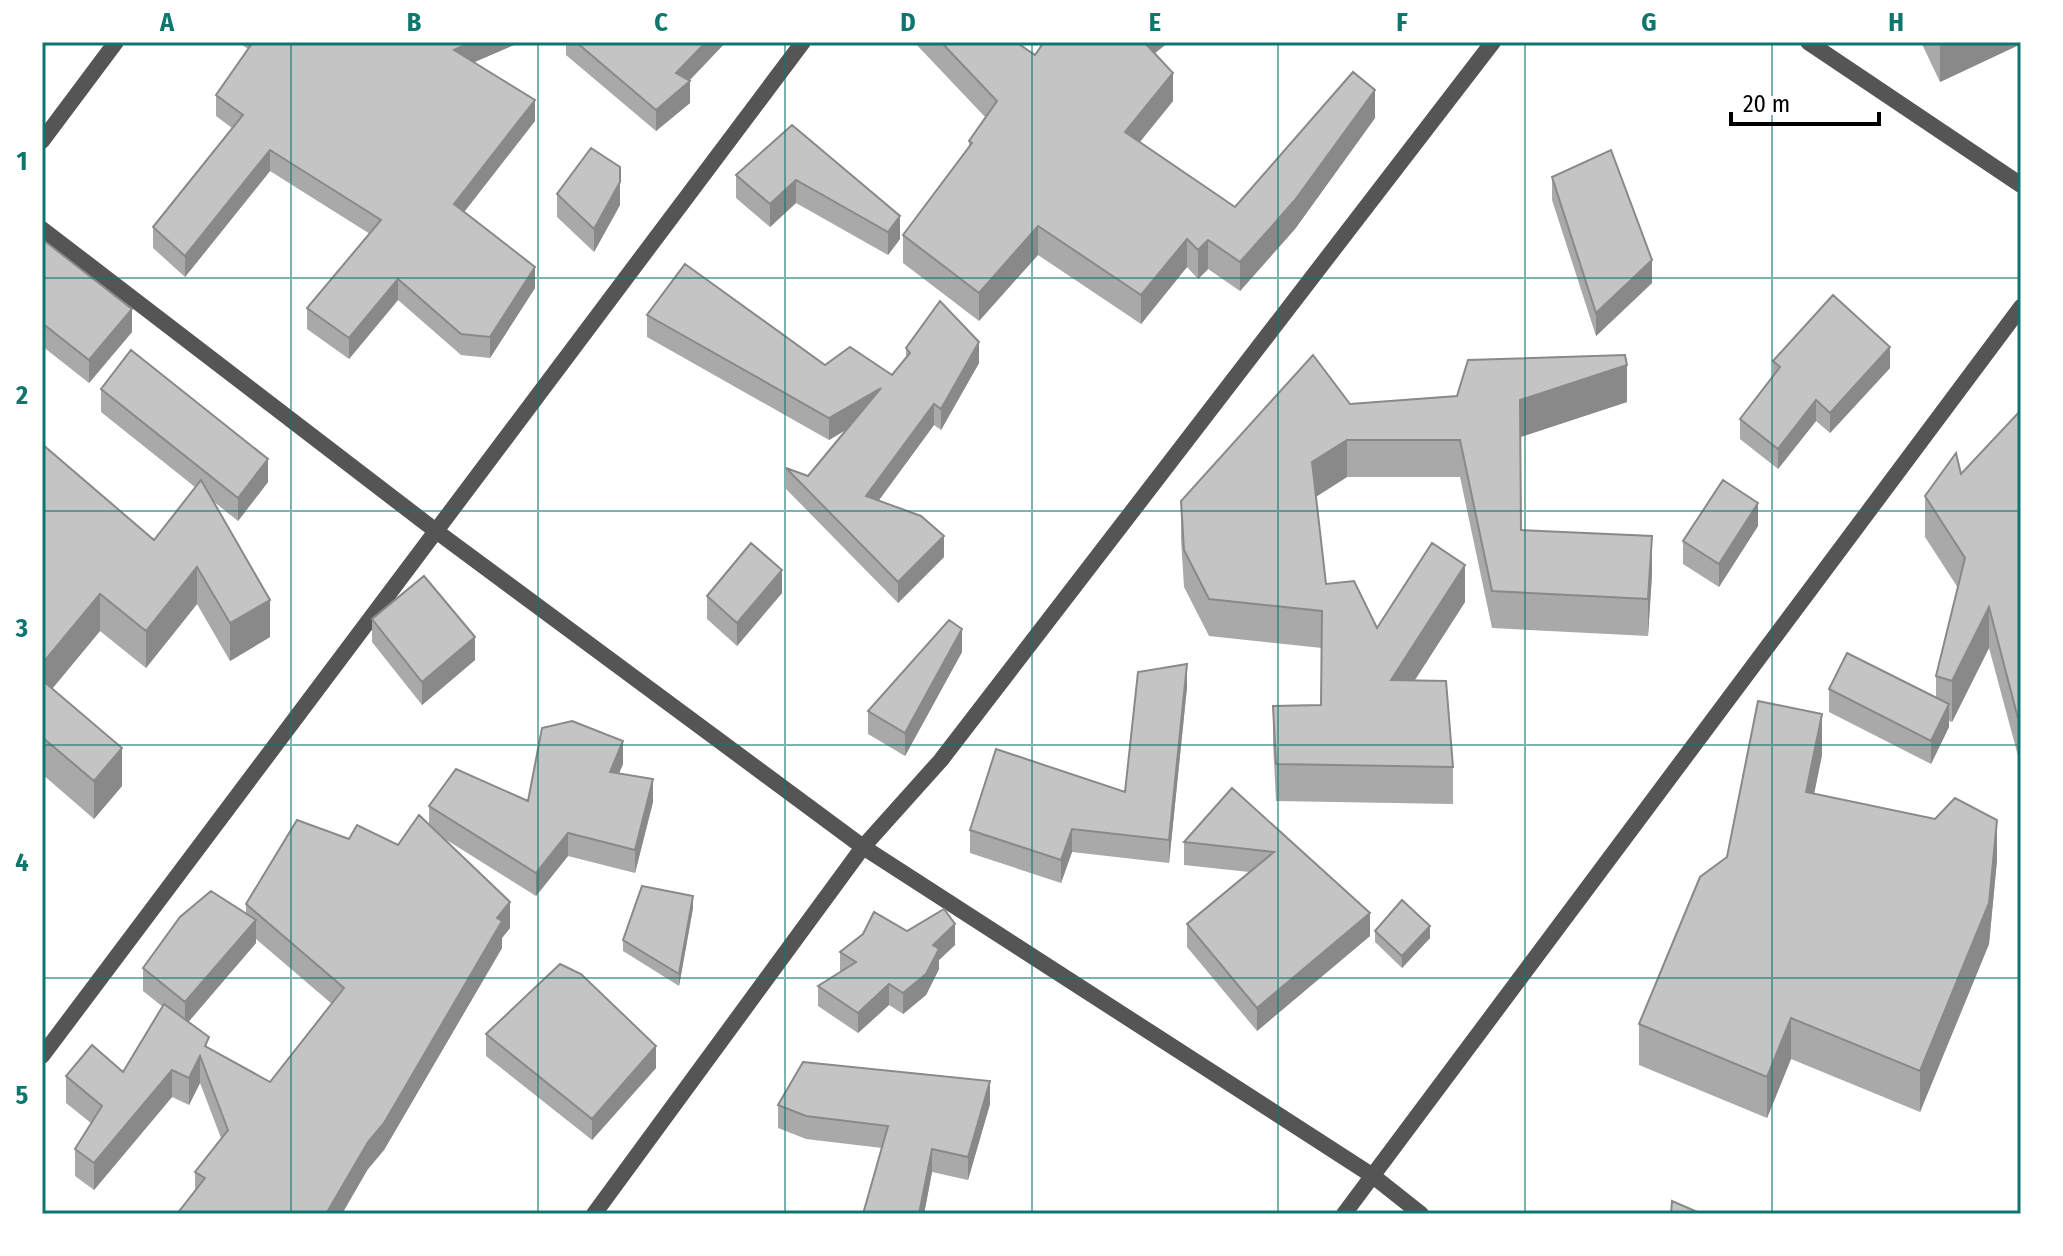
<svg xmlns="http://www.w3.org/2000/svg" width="2063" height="1256" viewBox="0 0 2063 1256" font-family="'Fira Sans Condensed',sans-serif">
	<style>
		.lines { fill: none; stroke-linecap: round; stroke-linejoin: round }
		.street { stroke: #555; stroke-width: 16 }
		.wall { fill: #a9a9a9; fill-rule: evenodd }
		.shaded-wall { fill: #898989 }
		.building { fill: #c4c4c4; stroke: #898989; stroke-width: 2 }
		.grid { fill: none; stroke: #0f766e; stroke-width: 2; stroke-opacity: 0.55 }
		.neatline { fill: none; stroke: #0f766e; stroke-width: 3 }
		.grid-label { font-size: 26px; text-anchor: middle; font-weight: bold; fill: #0f766e }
	</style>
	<rect width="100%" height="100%" fill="#fff"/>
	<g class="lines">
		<path class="street" d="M1808,42L2021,185
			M42,141L116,42
			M42,229L436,531L863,847L1373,1176L1421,1214
			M42,1056L803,42
			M594,1214L863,847L941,760L1493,42
			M1344,1214L2021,307"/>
	</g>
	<path class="wall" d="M238,42H514V45L474,62L535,121L464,212L535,288L490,358L461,355L398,300L349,359L307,329V308L370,234L270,171L185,277L153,248V227L232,128L216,116V95L248,49Z
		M566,42H726L689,81L690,103L656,131L566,55Z
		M914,42H1016L1035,55L1154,53L1173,101L1140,142L1235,207L1375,118L1295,229L1240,291L1208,269L1198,279L1187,267L1141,324L1038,255L979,321L903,263V235L969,146V141L986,118Z
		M1921,42H2021V44L1940,82Z
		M792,125L900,239L888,255L796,203L770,227L736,198V175Z
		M1552,177L1652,283L1596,336L1552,200Z
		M557,194L620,205L594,252L557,217Z
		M42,239L132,332L89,383L42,346Z
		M647,315L825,365L892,375L906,359V348L979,363L941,430L934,425L878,501L944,557L898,603L786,489V468L808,476L847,429L829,440L647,337Z
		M1773,361L1890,368L1830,433L1816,421L1778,469L1740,439V419L1773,376Z
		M101,389L268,482L238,521L213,501L270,637L230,661L197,604L146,668L100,631L52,689L122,786L94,819L42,774V444L154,540L195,487L101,412Z
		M1627,402L1521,437V530L1652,574L1648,636L1492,628L1460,477H1347L1316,497L1326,584L1377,628L1465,602L1415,680L1453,767V804L1276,801L1273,743V706L1321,705L1322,648L1209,636L1184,587L1181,539V501L1350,404Z
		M2021,410V767L1989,648L1952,722L1949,721V727L1931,764L1829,712V689L1936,698V676L1958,588L1925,537V496L1961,474Z
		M1758,526L1719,587L1683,564V541Z
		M782,593L737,646L707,619V596Z
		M372,619L475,660L422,705L372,642Z
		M962,652L905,756L868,734V711Z
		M1187,687L1169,863L1072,852L1061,883L970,853V830L1125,792Z
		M1822,755L1814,794L1997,860L1989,944L1920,1112L1791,1059L1767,1118L1639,1065V1024L1727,857Z
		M623,764L619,773L653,802L635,873L568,856L536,896L445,839L510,928L502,938V948L384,1150L368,1169L195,1191V1172L221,1138L200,1083L189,1105L172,1097L94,1190L75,1176V1149L91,1123L66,1103V1076L123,1072L163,1007L143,991V968L246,914V904L349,839L398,845L429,824V806L528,801ZM256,939L332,1004L270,1082L209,1049L188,1022L256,943Z
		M1232,788L1370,936L1257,1031L1187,947V924L1249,872L1184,865V842Z
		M693,908L679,986L623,951V940Z
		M907,931L955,945L939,960V969L926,995L903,1014L889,1005L858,1033L818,1006V986L840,972V952Z
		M1375,931L1430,938L1402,968L1375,942Z
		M486,1034L656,1068L592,1140L486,1056Z
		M990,1104L968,1180L932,1172L924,1214H863L882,1148L806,1139L778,1128V1105Z"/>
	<path class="shaded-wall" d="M472,42H514V45L454,71V50Z
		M706,42H726L684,86L690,81V103L656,131V110L676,73Z
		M1139,42H1169L1139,66Z
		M1942,42H2021V44L1940,82V43Z
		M1173,73V101L1125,160V132Z
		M1375,90V118L1295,229L1240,291V262Z
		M535,100V121L454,225V204Z
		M270,150V171L185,277V256Z
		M796,180V203L770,227V204Z
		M620,182V205L594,252V229Z
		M900,216V239L888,255V232Z
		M1038,226V255L979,321V293Z
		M1187,239V267L1141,324V295Z
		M1208,240V269L1198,279V250Z
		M1652,260V283L1596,336V313Z
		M535,267V288L490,358V337Z
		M398,279V300L349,359V338Z
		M132,309V332L89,383V360Z
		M979,342V363L941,430V409Z
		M1890,347V368L1830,433V413Z
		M1627,365V402L1520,437V400Z
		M881,388V409L829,440V418Z
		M1816,400V421L1778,469V449Z
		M934,404V425L866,518V496Z
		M1347,440V477L1312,499V462Z
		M268,459V482L238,521V498Z
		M1758,503V526L1719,587V564Z
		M944,536V557L898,603V582Z
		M1652,536V574L1648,636V599Z
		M1465,565V602L1391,717V680Z
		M197,567V604L146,668V631Z
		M782,570V593L737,646V623Z
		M100,594V631L42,701V664Z
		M270,600V637L230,661V623Z
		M1989,607V648L1952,722V681Z
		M962,629V652L905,756V733Z
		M475,637V660L422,705V682Z
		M1187,664V687L1169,863V840Z
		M1949,704V727L1931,764V741Z
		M1822,714V755L1806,833V792Z
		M623,741V764L610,795V772Z
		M122,748V786L94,819V781Z
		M653,779V802L635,873V850Z
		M1997,820V860L1989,944L1920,1112V1071Z
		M1072,829V852L1061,883V860Z
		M568,833V856L536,896V873Z
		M693,896V908L679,986V974Z
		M510,902V928L502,938V948L384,1150L368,1169L342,1214H326L497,918Z
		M1370,913V936L1257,1031V1008Z
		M256,920V943L185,1026V1002Z
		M955,924V945L939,960V969L926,995L903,1014V993L933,945Z
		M1430,926V938L1402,968V956Z
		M889,984V1005L858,1033V1013Z
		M1791,1018V1059L1767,1118V1077Z
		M656,1046V1068L592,1140V1119Z
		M200,1056V1083L189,1105V1078Z
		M172,1070V1097L94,1190V1163Z
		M990,1081V1104L968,1180V1157Z
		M932,1149V1172L924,1214H919Z"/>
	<path class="building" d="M253,42H472L454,50L535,100L454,204L535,267L490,337L461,334L398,279L349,338L307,308L381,220L270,150L185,256L153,227L243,115L216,95Z
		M576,42H706L676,73L690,81L656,110Z
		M941,42H1016L1035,55L1044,42H1144L1173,73L1125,132L1235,207L1353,72L1375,90L1295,200L1240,262L1208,240L1198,250L1187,239L1141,295L1038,226L979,293L903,235L972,143L969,141L997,101Z
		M792,125L900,216L888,232L796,180L770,204L736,175Z
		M591,148L620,167V182L594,229L557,194Z
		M1611,150L1652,260L1596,313L1552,177Z
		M42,239L132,309L89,360L42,323Z
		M685,264L825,365L850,347L892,375L910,353L906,348L940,301L979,342L941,409L934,404L866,496L921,516L944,536L898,582L786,468L808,476L881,388L829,418L647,315Z
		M1833,295L1890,347L1830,413L1816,400L1778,449L1740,419L1780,367L1773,361Z
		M131,350L268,459L238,498L101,389Z
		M1313,355L1350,404L1457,396L1468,360L1625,355L1627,365L1520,400L1521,530L1652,536L1648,599L1492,591L1460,440H1347L1312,462L1326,584L1354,581L1377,628L1432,543L1465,565L1391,680L1446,681L1453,767L1276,764L1273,706L1321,705L1322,611L1209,599L1184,550L1181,501Z
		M2021,410V726H2020L1989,607L1952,681L1936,676L1965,558L1925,496L1956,453L1961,474Z
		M42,444L154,540L201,480L270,600L230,623L197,567L146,631L100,594L42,664Z
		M1723,480L1758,503L1719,564L1683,541Z
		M751,543L782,570L737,623L707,596Z
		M424,576L475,637L422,682L372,619Z
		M949,620L962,629L905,733L868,711Z
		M1847,653L1949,704L1931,741L1829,689Z
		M1187,664L1169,840L1072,829L1061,860L970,830L996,749L1125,792L1138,672Z
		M42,680L122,748L94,781L42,737Z
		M1758,701L1822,714L1806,792L1935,819L1955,798L1997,820L1989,903L1920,1071L1791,1018L1767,1077L1639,1024L1700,877L1727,857Z
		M572,721L623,741L610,772L653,779L635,850L568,833L536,873L429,806L456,769L528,801L542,728Z
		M1232,788L1370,913L1257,1008L1187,924L1274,852L1184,842Z
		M419,815L510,902L497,918L502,921L384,1123L368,1142L326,1214H177L205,1178L195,1172L228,1130L200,1056L189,1078L172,1070L94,1163L75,1149L102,1106L66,1076L92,1045L123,1072L164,1004L209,1037L205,1046L270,1082L344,988L246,904L297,820L349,839L357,825L398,845Z
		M642,886L693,896L679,974L623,940Z
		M211,891L256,920L185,1002L143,968L180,917Z
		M1402,900L1430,926L1402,956L1375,931Z
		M944,909L955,924L933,945L939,949L926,974L903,993L889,984L858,1013L818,986L856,962L840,952L863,934L874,912L907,931Z
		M560,964L581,974L656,1046L592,1119L486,1034Z
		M803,1062L990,1081L968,1157L932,1149L919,1214H863L888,1126L806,1116L778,1105Z
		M1672,1201L1702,1214H1671Z"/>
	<path class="grid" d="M291,42V1214M538,42V1214M785,42V1214M1032,42V1214M1278,42V1214M1525,42V1214M1772,42V1214M42,278H2021M42,511H2021M42,745H2021M42,978H2021"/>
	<rect width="2063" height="1256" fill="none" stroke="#ffffff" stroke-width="88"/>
	<path d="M1731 112v12h148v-12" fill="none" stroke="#000000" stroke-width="4"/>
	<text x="1743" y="112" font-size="24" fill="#000000" stroke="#ffffff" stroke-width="6" paint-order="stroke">20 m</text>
	<rect x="44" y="44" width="1975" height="1168" class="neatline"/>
	<g class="grid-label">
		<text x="167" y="31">A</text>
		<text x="414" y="31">B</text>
		<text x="661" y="31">C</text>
		<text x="908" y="31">D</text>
		<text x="1155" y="31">E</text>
		<text x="1402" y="31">F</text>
		<text x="1649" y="31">G</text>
		<text x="1896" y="31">H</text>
		<text x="22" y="170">1</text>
		<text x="22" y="404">2</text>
		<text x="22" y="637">3</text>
		<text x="22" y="871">4</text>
		<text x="22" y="1104">5</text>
	</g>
</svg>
